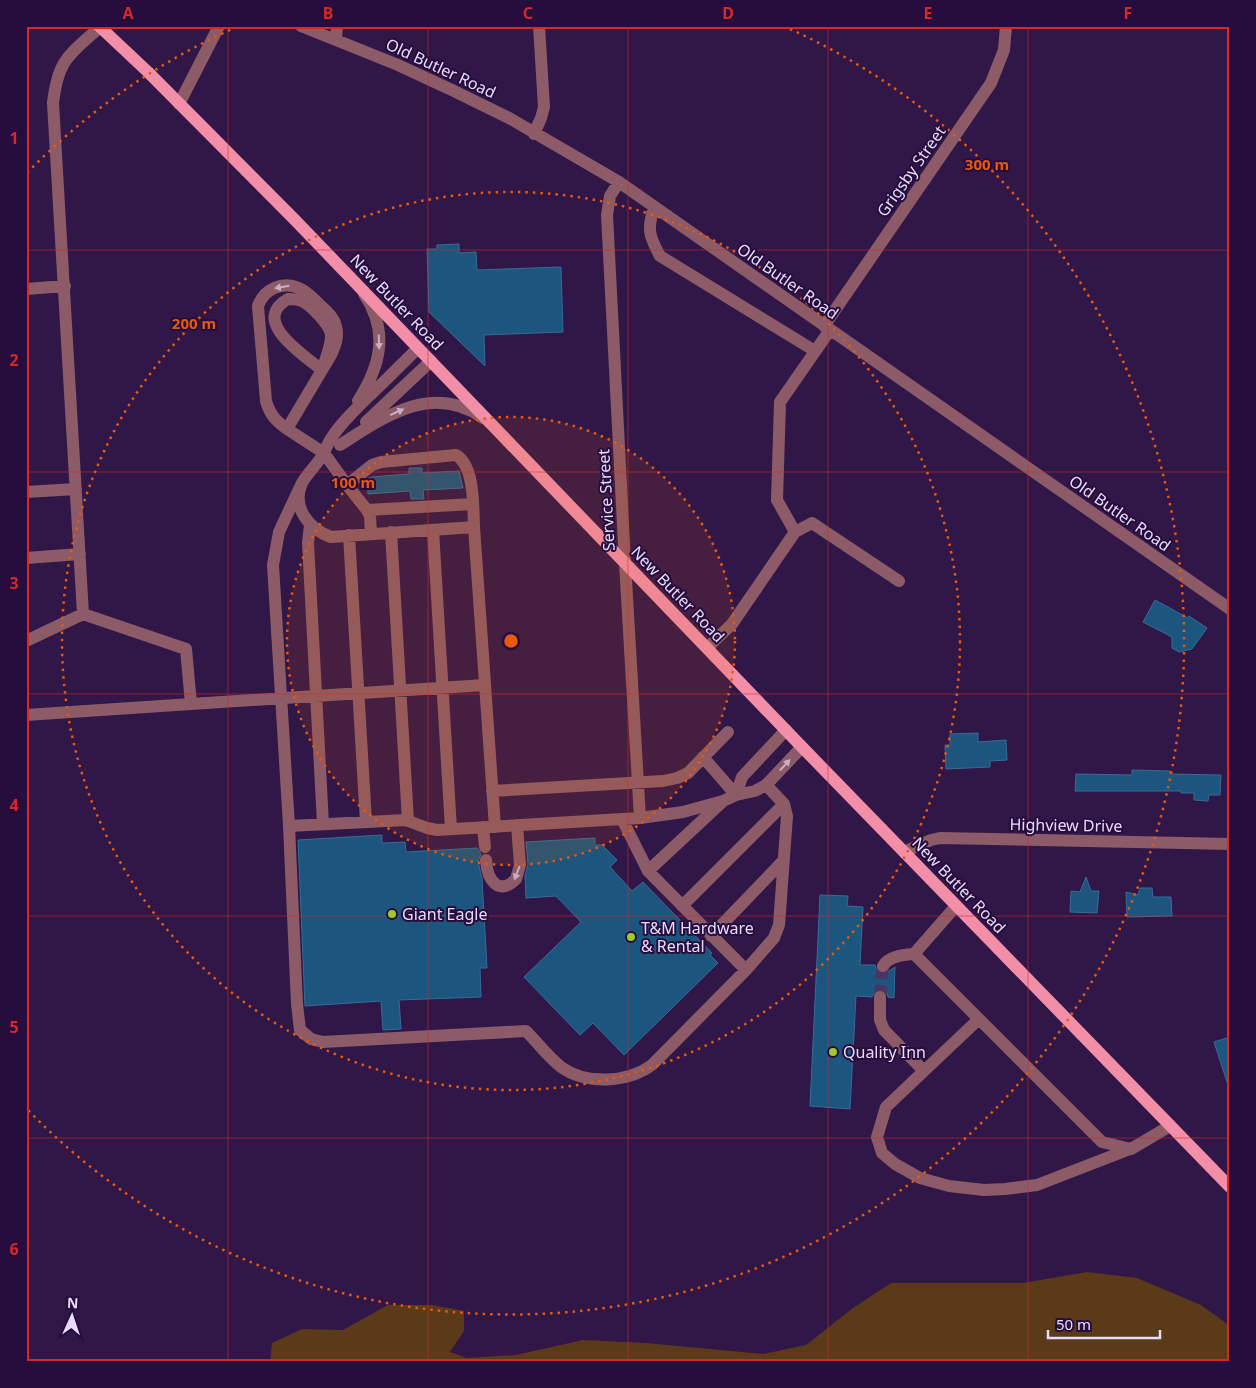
<svg xmlns="http://www.w3.org/2000/svg" width="1256" height="1388" viewBox="0 0 1256 1388" font-family="'Noto Sans',sans-serif">
	<style>
		.green { fill: #5a3a18 }
		.building { fill: #1c557d; stroke: #366c96 }
		.lines { fill: none; stroke-linecap: round; stroke-linejoin: round }
		.minor-tunnel { stroke: #4b3463; stroke-width: 12; stroke-dasharray: 12 6; stroke-linecap: butt }
		.minor { stroke: #8c5b67; stroke-width: 12 }
		.major { stroke: #f28ea8; stroke-width: 12 }
		.oneway { fill: #c7aec7 }
		.grid { fill: none; stroke: #d62828; stroke-width: 1; stroke-opacity: 0.55 }
		.ring { fill: none; stroke: #e8590c; stroke-width: 2.5; stroke-dasharray: 2.5 5 }
		.poi-dot { fill: #a0c92c; stroke: #260d3d; stroke-width: 2 }
		.labels { text-anchor: middle; stroke-width: 4; stroke-linejoin: round; paint-order: stroke }
		.street-label { font-size: 16px; fill: #e7dbfa; stroke: #260d3d }
		.poi-label { font-size: 16px; fill: #e7dbfa; stroke: #260d3d; text-anchor: start }
		.centre { fill: #e8590c; stroke: #260d3d; stroke-width: 2.5 }
		.ring-label { font-size: 15px; text-anchor: middle; font-weight: bold; fill: #e8590c; stroke: #260d3d; stroke-width: 4; stroke-linejoin: round; paint-order: stroke }
		.neatline { fill: none; stroke: #d62828; stroke-width: 2 }
		.grid-label { font-size: 16px; text-anchor: middle; font-weight: bold; fill: #d62828 }
	</style>
	<rect width="100%" height="100%" fill="#301748"/>
	<path class="green" d="M1087,1272L1137,1278L1201,1305L1230,1326V1362H270L272,1343L302,1329L343,1330L388,1305H432L464,1311V1331L450,1352L467,1358L516,1355L583,1340L646,1343L763,1354L806,1345L853,1308L891,1283H1023Z"/>
	<path class="building" d="M459,244V253L476,252L477,270L561,267L563,332L484,335L485,366L429,312L427,249H437V245Z
		M409,468H422V473L459,471L463,488L423,490L424,499H411L410,491L368,494L367,480L371,477L409,474Z
		M1155,600L1188,618L1189,616L1207,628L1192,649L1179,652L1172,648V637L1143,622Z
		M978,733V742L1006,740L1007,760L990,761V767L946,769L945,745H950V734Z
		M1132,770L1170,771V774L1221,775L1220,795H1209L1208,801L1194,800V793H1181V791H1075L1076,774L1132,775Z
		M382,835V843L405,842L406,852L477,848L481,854L478,861L482,879L487,968H480L481,997L399,1000L401,1029L383,1030L381,1001L305,1006L298,840Z
		M595,838V845H602L617,860L610,867L632,891L643,882L712,953L710,955L718,963L624,1055L593,1023L580,1035L524,977L581,922L556,896L526,898L525,876L528,864L526,842Z
		M1086,877L1091,891H1099L1097,913L1070,912L1071,891L1080,892Z
		M1140,888H1152L1153,897H1171L1172,916L1127,917L1126,892L1138,895Z
		M820,895L848,896L847,906L863,907L860,965H875L878,972L882,974L886,973L895,967L894,998L888,997L887,993L880,989L876,990L872,997L856,996L850,1109L810,1106Z
		M1230,1037V1082H1227L1214,1042Z"/>
	<g class="lines">
		<path class="minor-tunnel" d="M880,997L883,966"/>
		<path class="minor" d="M301,26L398,65L454,91L509,118L619,182L1230,609
			M336,39L337,26
			M179,104L219,26
			M534,134L541,118L544,107L539,26
			M619,182L610,196L607,215L625,563L640,818
			M654,207C647,229 649,236 660,256L815,351
			M26,289L65,286
			M288,299C293,299 299,299 304,302C312,307 330,325 331,335C332,344 325,360 322,370C305,356 249,321 288,299Z
			M824,326L991,83L1004,50L1006,26
			M418,348C401,365 384,382 366,399C353,412 338,426 329,442C327,445 326,449 324,453C318,464 308,472 302,483C291,507 309,529 331,537L474,527L495,827
			M358,401C381,365 389,331 364,294
			M366,422L431,361
			M287,429C276,421 270,415 266,401L258,306C264,289 282,281 299,288C307,291 314,299 320,305C326,311 334,317 336,326C339,337 335,346 331,355L287,429L324,453L347,485L367,510L370,516L371,534
			M340,445C384,417 432,382 483,418
			M301,485L279,532L273,565L289,826L406,820L427,828L437,830L640,818L683,812L723,801L736,795L755,791L766,785L802,747
			M347,485L372,465L381,462L456,455C475,466 473,507 474,527
			M26,492L76,489
			M367,510L473,504
			M310,525L308,543L323,824
			M433,530L451,829
			M391,532L408,821
			M795,532L777,500L780,402L830,330
			M349,535L366,822
			M26,558L80,554
			M83,614L53,103C58,59 69,55 100,27
			M26,641L83,614L186,649L191,704L485,685
			M707,648L732,624L795,532L812,523L899,581
			M26,715L191,704
			M703,757L736,795
			M492,791L663,781L677,778L688,773L728,732
			M736,795L742,777L786,730
			M622,819L648,871L746,970L774,938L779,925L787,816L784,804L766,785
			M289,826L297,1004L300,1030L311,1039L323,1042L526,1031C537,1042 548,1057 561,1067C586,1085 627,1083 652,1065L746,970
			M483,827L485,847
			M904,852L931,840L940,838L1230,844
			M486,860C487,879 498,897 516,879L520,865L517,825
			M648,871L721,803
			M682,906L784,804
			M956,906L914,954L1102,1142L1131,1149L1170,1126
			M711,936L784,860
			M883,966C889,956 903,955 914,954
			M880,997V1020L884,1030L924,1071
			M979,1019L886,1107L877,1137L882,1153L895,1164L920,1178L949,1186L984,1190L1005,1189L1037,1185L1130,1149"/>
		<path class="major" d="M99,26L148,72L295,220L802,747L1230,1187"/>
	</g>
	<defs><path id="oneway-solid" d="M-6-.8H1V-3.2L6.5 0L1 3.2V.8H-6Z" transform="scale(1.25)"/></defs>
	<g class="oneway">
		<use href="#oneway-solid" transform="translate(282 287) rotate(171)"/>
		<use href="#oneway-solid" transform="translate(379 342) rotate(88)"/>
		<use href="#oneway-solid" transform="translate(397 412) rotate(-24)"/>
		<use href="#oneway-solid" transform="translate(785 765) rotate(-47)"/>
		<use href="#oneway-solid" transform="translate(517 873) rotate(111)"/>
	</g>
	<path class="grid" d="M228,26V1362M428,26V1362M628,26V1362M828,26V1362M1028,26V1362M26,250H1230M26,472H1230M26,694H1230M26,916H1230M26,1138H1230"/>
	<circle cx="511" cy="641" r="224" fill="#e8590c" fill-opacity=".12"/>
	<g class="ring">
		<circle cx="511" cy="641" r="224"/>
		<circle cx="511" cy="641" r="449"/>
		<path d="M27 173A673 673 0 0 1 232 29M790 29A673 673 0 1 1 27 1109"/>
	</g>
	<g class="poi-dot">
		<circle cx="392" cy="914" r="5"/>
		<circle cx="631" cy="937" r="5"/>
		<circle cx="833" cy="1052" r="5"/>
	</g>
	<g class="labels">
		<g class="street-label">
			<text transform="translate(441 68) rotate(25)" y="6">Old Butler Road</text>
			<text transform="translate(911 171) rotate(-55)" y="6">Grigsby Street</text>
			<text transform="translate(788 281) rotate(35)" y="6">Old Butler Road</text>
			<text transform="translate(397 302) rotate(46)" y="6">New Butler Road</text>
			<text transform="translate(606 500) rotate(-93)" y="6">Service Street</text>
			<text transform="translate(1120 513) rotate(35)" y="6">Old Butler Road</text>
			<text transform="translate(678 594) rotate(46)" y="6">New Butler Road</text>
			<text transform="translate(1066 825) rotate(1)" y="6">Highview Drive</text>
			<text transform="translate(959 885) rotate(46)" y="6">New Butler Road</text>
		</g>
		<g class="poi-label">
			<text x="402" y="920">Giant Eagle</text>
			<text x="641" y="934">T&amp;M Hardware<tspan x="641" dy="18">&amp; Rental</tspan></text>
			<text x="843" y="1058">Quality Inn</text>
		</g>
	</g>
	<circle cx="511" cy="641" r="8" class="centre"/>
	<g class="ring-label">
		<text x="987" y="170">300 m</text>
		<text x="194" y="329">200 m</text>
		<text x="353" y="488">100 m</text>
	</g>
	<rect width="1256" height="1388" fill="none" stroke="#260d3d" stroke-width="55"/>
	<g transform="translate(72 1316) rotate(3)" stroke="#260d3d" stroke-width="4" paint-order="stroke">
	<path d="M0-4L9 19L0 12L-9 19Z" fill="#e7dbfa"/>
	<text y="-8" font-size="14" font-weight="bold" text-anchor="middle" fill="#e7dbfa">N</text>
	</g>
	<path d="M1048 1330v8h112v-8" fill="none" stroke="#e7dbfa" stroke-width="2.5"/>
	<text x="1056" y="1330" font-size="15" fill="#e7dbfa" stroke="#260d3d" stroke-width="4" paint-order="stroke">50 m</text>
	<rect x="28" y="28" width="1200" height="1332" class="neatline"/>
	<g class="grid-label">
		<text x="128" y="19">A</text>
		<text x="328" y="19">B</text>
		<text x="528" y="19">C</text>
		<text x="728" y="19">D</text>
		<text x="928" y="19">E</text>
		<text x="1128" y="19">F</text>
		<text x="14" y="144">1</text>
		<text x="14" y="366">2</text>
		<text x="14" y="589">3</text>
		<text x="14" y="811">4</text>
		<text x="14" y="1033">5</text>
		<text x="14" y="1255">6</text>
	</g>
</svg>
